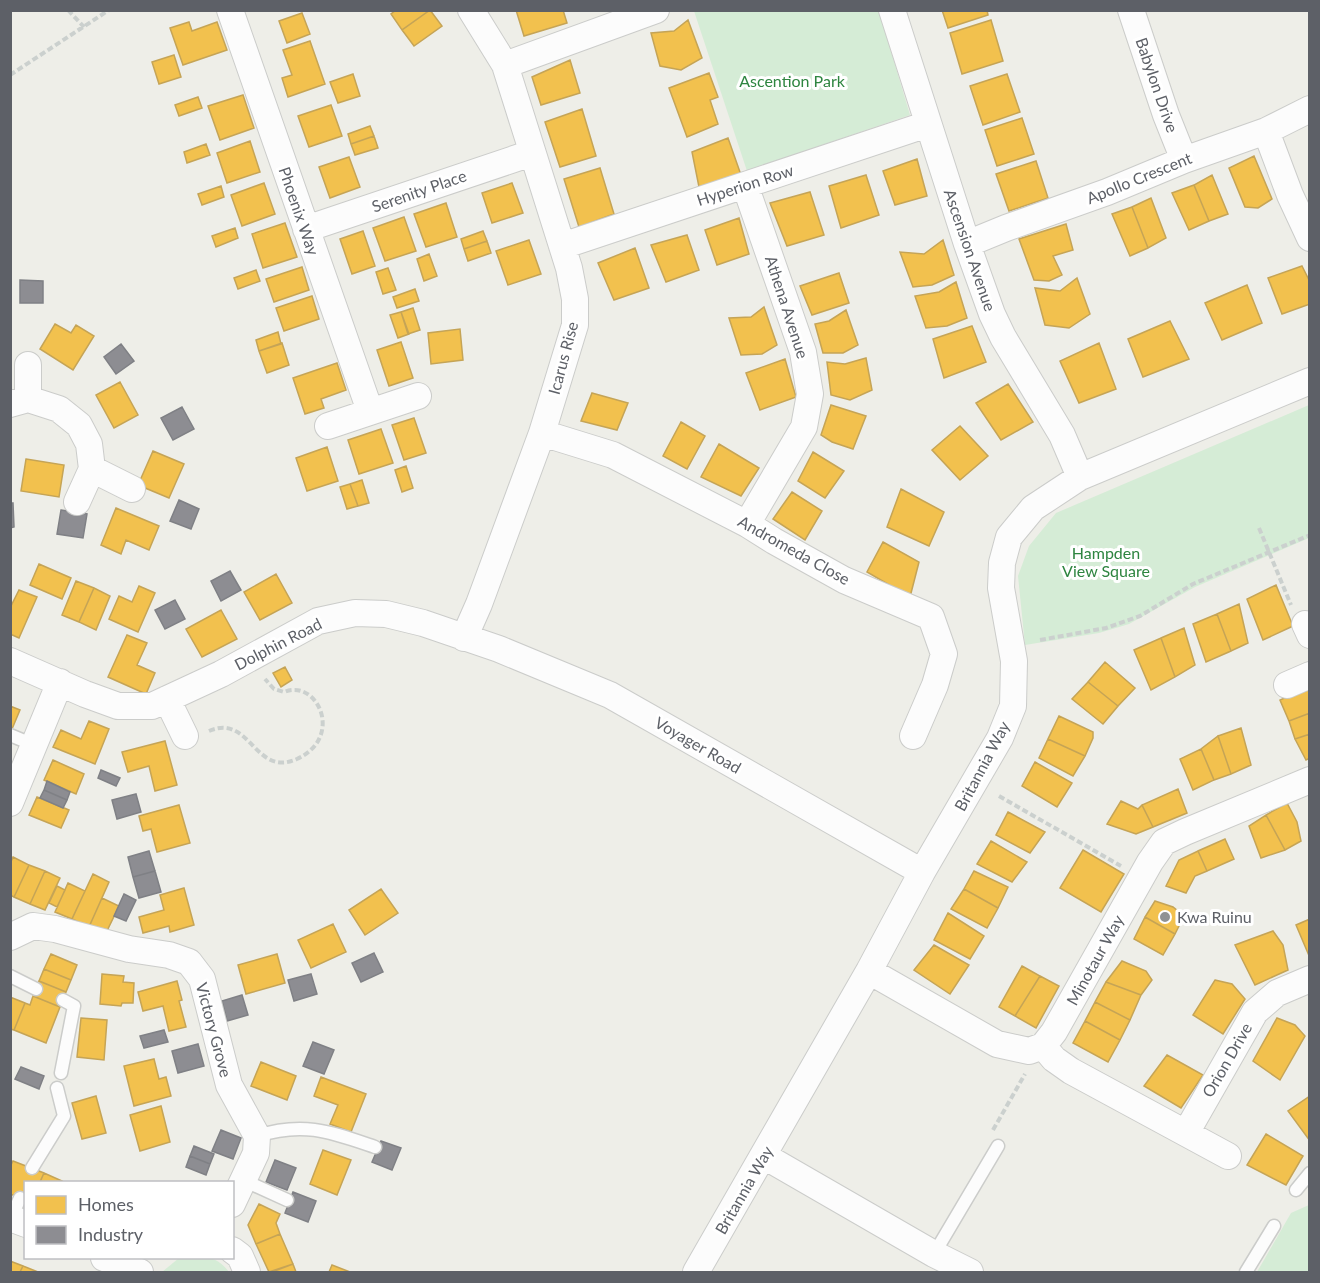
<svg xmlns="http://www.w3.org/2000/svg" width="1320" height="1283" viewBox="0 0 1320 1283" font-family="Lato,sans-serif">
	<style>
		.green { fill: #d5ecd6 }
		.homes { fill: #f2c14e; stroke: #c5a456; stroke-width: 1.5 }
		.industry { fill: #8d8d92; stroke: #7f8085; stroke-width: 1.5 }
		.lines { fill: none; stroke-linecap: round; stroke-linejoin: round }
		.service-casing { stroke: #cbccca; stroke-width: 15 }
		.minor-casing { stroke: #cbccca; stroke-width: 28 }
		.path { stroke: #cbd0ce; stroke-width: 4; stroke-dasharray: 6 3; stroke-linecap: butt }
		.service { stroke: #fcfcfc; stroke-width: 12 }
		.minor { stroke: #fcfcfc; stroke-width: 26 }
		.poi-dot { fill: #909294; stroke: #fff; stroke-width: 2 }
		.labels { text-anchor: middle; stroke-width: 6; stroke-linejoin: round; paint-order: stroke }
		.park-label { font-size: 16px; fill: #2e8540; stroke: #fff }
		.street-label { font-size: 16px; fill: #5d6067; stroke: #fff }
		.poi-label { font-size: 16px; fill: #5d6067; stroke: #fff; text-anchor: start }
	</style>
	<rect width="100%" height="100%" fill="#eeeee8"/>
	<path class="green" d="M694,11H879L910,115L747,171Z
		M1309,405V538L1195,587L1129,624L1099,633L1025,645L1018,576L1029,546L1056,513Z
		M1309,1205V1272H1257L1291,1213Z
		M179,1258C201,1257 215,1253 229,1272H162Z"/>
	<path class="homes" d="M396,10H430L402,30L391,14Z
		M430,10L442,26L414,46L402,30Z
		M516,10H563L567,23L524,36Z
		M942,10H987L988,15L948,28Z
		M302,13L310,34L287,43L279,21Z
		M688,20L702,58L681,70L660,66L651,33L674,31Z
		M991,20L1003,61L962,74L950,33Z
		M189,22L192,31L217,22L227,50L183,65L170,28Z
		M310,41L325,84L288,97L282,78L292,75L283,50Z
		M174,55L181,77L159,84L152,62Z
		M570,60L580,93L541,105L532,77Z
		M709,73L718,97L710,100L718,124L687,137L669,88Z
		M353,74L360,96L338,103L330,82Z
		M1007,74L1020,112L983,125L970,86Z
		M243,95L254,128L220,140L208,106Z
		M198,97L202,108L179,116L175,105Z
		M331,105L342,136L309,147L298,116Z
		M582,109L596,156L560,167L545,122Z
		M1022,118L1034,154L997,166L985,130Z
		M370,126L374,136L351,144L348,134Z
		M374,136L378,148L355,155L351,144Z
		M728,138L741,175L699,187L692,152Z
		M250,141L260,172L227,183L217,153Z
		M206,144L210,155L187,163L184,152Z
		M1254,156L1272,199L1258,208L1245,207L1229,168Z
		M349,157L360,187L330,198L319,167Z
		M917,159L927,196L895,205L883,171Z
		M1036,161L1048,198L1009,211L996,174Z
		M600,168L614,214L579,227L564,179Z
		M866,175L879,215L841,228L829,186Z
		M1212,175L1228,214L1209,221L1194,185Z
		M264,183L275,214L242,226L231,195Z
		M512,183L523,213L492,223L482,193Z
		M1194,185L1209,221L1189,230L1172,193Z
		M221,186L224,197L202,205L198,194Z
		M810,192L824,235L787,246L770,203Z
		M1151,198L1166,238L1148,248L1132,207Z
		M446,203L457,237L426,247L414,214Z
		M1132,207L1148,248L1130,256L1112,214Z
		M404,217L416,251L385,261L373,228Z
		M739,218L749,254L717,265L705,230Z
		M285,223L297,257L263,268L252,234Z
		M1066,224L1073,250L1053,256L1062,275L1049,281L1034,280L1019,239Z
		M235,228L238,238L216,247L212,236Z
		M363,231L375,266L352,274L340,239Z
		M483,231L487,241L464,249L461,239Z
		M687,235L699,270L666,282L651,245Z
		M529,240L541,274L508,285L496,251Z
		M943,240L954,275L932,285L913,287L900,252L924,254Z
		M487,241L491,253L468,261L464,249Z
		M635,248L649,288L614,300L598,263Z
		M429,254L437,276L424,281L417,259Z
		M1302,266L1310,282V304L1282,314L1268,278Z
		M302,267L309,290L274,302L266,279Z
		M388,268L396,290L383,294L376,272Z
		M256,270L260,281L238,289L234,278Z
		M839,273L849,303L812,315L800,286Z
		M1077,278L1090,314L1069,328L1045,325L1035,288L1060,291Z
		M956,282L967,318L947,326L926,328L915,296L939,292Z
		M1247,285L1262,323L1222,340L1205,303Z
		M415,289L419,301L397,308L393,297Z
		M312,296L319,319L284,331L276,308Z
		M764,307L777,345L762,354L741,355L729,318L751,317Z
		M413,308L420,330L408,334L401,312Z
		M846,310L858,345L843,353H823L815,324L829,321Z
		M401,312L409,334L398,338L390,315Z
		M1170,321L1189,359L1143,377L1128,339Z
		M55,324L71,333L76,325L94,336L73,370L40,349Z
		M972,326L986,362L944,378L933,339Z
		M460,329L463,360L431,364L428,333Z
		M278,332L281,344L259,351L256,340Z
		M401,342L413,378L389,386L377,350Z
		M282,343L289,365L267,373L259,351Z
		M1099,343L1116,389L1079,403L1060,361Z
		M866,358L872,390L850,400L831,395L827,362L845,364Z
		M785,359L796,397L760,410L746,373Z
		M337,363L346,390L321,399L324,408L305,414L293,378Z
		M120,382L138,415L114,428L96,395Z
		M1008,384L1033,422L1001,440L976,403Z
		M592,393L628,403L617,430L581,421Z
		M831,405L866,416L853,449L832,442L821,435Z
		M414,418L426,453L404,460L392,425Z
		M681,422L705,436L687,469L663,456Z
		M960,426L988,456L960,480L932,450Z
		M381,429L393,463L359,474L348,440Z
		M719,444L759,468L741,496L701,477Z
		M327,447L338,481L307,491L296,458Z
		M153,451L184,464L169,498L138,485Z
		M813,452L844,471L825,498L798,481Z
		M26,459L64,465L59,497L21,491Z
		M406,466L413,488L402,492L395,470Z
		M362,480L369,503L358,506L350,484Z
		M350,484L358,506L347,509L340,487Z
		M901,489L944,512L929,546L887,527Z
		M792,492L822,511L805,540L773,519Z
		M116,508L159,526L149,550L126,540L121,554L101,545Z
		M883,542L919,562L910,597L867,572Z
		M39,564L71,578L62,599L30,585Z
		M276,574L292,603L260,620L244,592Z
		M76,581L94,588L79,622L62,615Z
		M1276,585L1293,626L1263,640L1247,599Z
		M139,586L155,593L138,632L109,619L119,596L132,602Z
		M94,588L110,596L96,630L79,622Z
		M19,590L37,597L19,638L10,634V608Z
		M1239,604L1248,643L1231,651L1217,614Z
		M221,610L237,639L202,657L186,629Z
		M1217,614L1231,651L1206,662L1193,624Z
		M1184,628L1195,665L1175,677L1161,638Z
		M127,635L147,643L137,665L155,673L146,694L108,677Z
		M1161,638L1175,677L1151,690L1134,650Z
		M1105,662L1135,688L1118,706L1088,682Z
		M285,667L292,680L281,687L273,673Z
		M1088,682L1118,706L1103,724L1072,699Z
		M1310,686V713L1289,721L1280,700Z
		M10,706L20,710L12,729L10,728Z
		M1310,713V734L1295,739L1289,721Z
		M1059,716L1093,732V738L1085,756L1048,739Z
		M89,721L109,729L95,764L53,747L61,730L81,739Z
		M1241,728L1251,765L1231,774L1218,736Z
		M1310,734V758L1306,760L1295,739Z
		M1218,736L1231,774L1214,780L1201,749Z
		M1048,739L1085,756L1073,776L1039,758Z
		M165,741L177,785L155,791L149,766L128,772L122,752Z
		M1201,749L1214,780L1193,790L1180,759Z
		M53,760L84,774L76,794L44,780Z
		M1035,762L1072,783L1057,807L1022,786Z
		M1178,789L1187,813L1153,827L1142,805Z
		M37,797L69,810L61,828L29,815Z
		M1121,801L1138,809L1142,805L1153,827L1136,834L1107,824Z
		M1287,803L1297,822L1301,841L1285,850L1266,815Z
		M179,805L190,843L157,852L151,829L143,831L139,816Z
		M1008,812L1045,832L1030,853L996,835Z
		M1266,815L1285,850L1261,858L1249,826Z
		M1225,839L1234,859L1207,871L1198,851Z
		M991,841L1027,862L1012,882L977,864Z
		M1083,850L1124,874L1101,912L1060,888Z
		M1198,851L1207,871L1195,876L1186,893L1166,886L1179,860Z
		M13,857L29,865L14,897L10,895V864Z
		M29,865L45,871L30,904L14,897Z
		M45,871L60,878L45,910L30,904Z
		M974,871L1008,887L998,908L964,889Z
		M93,874L109,882L89,927L72,919Z
		M68,883L85,891L72,919L55,912Z
		M57,886L65,890L57,907L49,903Z
		M184,888L194,925L170,932L169,926L143,933L139,917L164,910L160,895Z
		M381,889L398,913L365,935L349,910Z
		M964,889L998,908L987,928L951,909Z
		M102,898L119,906L105,935L89,927Z
		M1155,901L1173,907L1184,916L1175,934L1145,917Z
		M948,913L984,936L970,959L934,940Z
		M1145,917L1175,934L1163,955L1134,939Z
		M1310,919V958L1296,925Z
		M333,924L346,952L311,968L298,940Z
		M1273,931L1283,945L1288,970L1255,985L1235,945Z
		M934,945L969,965L950,994L914,970Z
		M51,954L77,965L71,980L44,969Z
		M277,954L285,983L246,994L238,965Z
		M1122,961L1146,971L1152,980L1141,995L1106,982Z
		M1022,966L1040,976L1015,1016L999,1007Z
		M44,969L71,980L66,992L39,981Z
		M102,974L124,976L123,982L134,983L133,1003H122L121,1006L100,1004Z
		M1040,976L1059,986L1036,1028L1015,1016Z
		M1215,980L1232,984L1245,999L1223,1034L1193,1015Z
		M39,981L66,992L60,1007L33,996Z
		M177,981L182,1000L179,1001L186,1027L169,1031L163,1006L143,1011L138,992Z
		M1106,982L1141,995L1130,1020L1095,1002Z
		M33,996L60,1007L46,1043L14,1030L25,1003L30,1005Z
		M10,997L25,1003L14,1030L10,1029Z
		M1095,1002L1130,1020L1120,1040L1085,1021Z
		M81,1018L107,1020L104,1060L77,1057Z
		M1277,1018L1295,1025L1305,1036L1280,1080L1253,1061Z
		M1085,1021L1120,1040L1108,1062L1073,1043Z
		M1167,1055L1203,1075L1181,1108L1144,1086Z
		M154,1059L159,1079L166,1077L171,1096L134,1106L124,1066Z
		M261,1062L296,1076L287,1100L251,1086Z
		M321,1077L366,1094L351,1132L330,1124L338,1105L314,1096Z
		M96,1096L106,1133L82,1139L72,1103Z
		M1310,1096V1141L1288,1111Z
		M161,1106L170,1142L140,1151L130,1115Z
		M1266,1134L1303,1156L1286,1185L1247,1165Z
		M323,1150L351,1160L337,1195L310,1184Z
		M13,1161L44,1173L40,1182H26V1200L10,1194V1167Z
		M44,1173L62,1181L61,1182H40Z
		M259,1204L280,1214L276,1223L280,1234L256,1244L248,1225Z
		M280,1234L293,1264L269,1272L256,1244Z
		M10,1261L23,1266L20,1272H10Z
		M293,1264L296,1272H272Z
		M332,1265L350,1272H329Z
		M23,1266L38,1272H20Z"/>
	<path class="industry" d="M20,280L43,281V303H20Z
		M121,344L134,361L116,374L104,357Z
		M182,407L194,429L173,440L161,418Z
		M179,500L199,509L191,529L170,521Z
		M10,503H13L14,527L10,528Z
		M61,510L87,514L83,538L57,534Z
		M230,571L241,590L221,601L211,581Z
		M175,600L185,619L165,629L155,610Z
		M101,770L120,778L116,786L98,778Z
		M47,781L70,792L67,800L44,790Z
		M44,790L67,800L63,808L40,798Z
		M136,794L141,812L117,819L112,800Z
		M149,851L155,871L133,877L128,857Z
		M155,871L161,892L139,898L133,877Z
		M124,894L136,900L126,921L114,916Z
		M374,953L383,972L361,982L352,963Z
		M311,974L317,994L294,1001L288,980Z
		M242,995L248,1015L227,1021L222,1001Z
		M164,1030L168,1042L144,1048L140,1036Z
		M313,1042L334,1050L324,1074L303,1066Z
		M198,1044L204,1066L178,1073L172,1051Z
		M21,1067L44,1076L39,1089L15,1079Z
		M221,1130L241,1138L233,1159L212,1151Z
		M381,1141L401,1148L392,1170L372,1162Z
		M194,1146L214,1154L210,1164L190,1156Z
		M190,1156L210,1164L206,1175L186,1167Z
		M275,1160L296,1168L287,1190L266,1182Z
		M293,1192L316,1201L308,1222L285,1213Z"/>
	<g class="lines">
		<defs>
			<path id="service" d="M10,735L34,745
				M10,976L36,989
				M61,1073L74,1006L63,1000
				M257,1136C304,1121 331,1132 375,1147
				M32,1168L64,1116L57,1088
				M243,1180L287,1200
				M1296,1190L1310,1173
				M11,1218L20,1198
				M934,1254L998,1146
				M1246,1272L1274,1226"/>
			<path id="minor" d="M230,10L370,411
				M892,10L967,244L992,314L1003,337L1062,435L1080,477
				M1131,10L1166,115L1184,160
				M505,65L656,10
				M1266,131L1290,195L1310,238
				M745,185L803,352L810,394L804,427L747,524
				M306,229L532,153
				M967,244L1006,228L1107,192L1184,160L1266,131L1310,109
				M562,246L928,124
				M28,365V399
				M10,404L28,399L59,409L79,425L89,444L92,469L77,502
				M328,426L418,396
				M542,433L613,455L747,524L774,541L844,580L931,617L944,654L935,685L913,736
				M92,469L132,489
				M1305,624L1310,635
				M464,638L479,604L542,433L575,325V299L569,268L505,65L471,10
				M10,661L85,694L118,706H152L221,674L318,621L355,613L386,614L423,623L499,649L610,695L922,872
				M1287,685L1310,675
				M167,699L185,736
				M10,803L60,682
				M10,937L33,926L55,929L129,949L169,955L189,962L202,979L229,1085L257,1136L256,1153L232,1204
				M869,971L997,1044L1029,1051L1043,1046L1054,1032L1150,862L1164,842L1185,832L1310,780
				M1043,1046L1054,1059L1071,1071L1228,1156
				M1186,1133L1255,1012L1277,993L1310,979
				M764,1156L934,1254L970,1272
				M10,1218L26,1224
				M232,1250L240,1256L247,1272
				M104,1258L140,1272
				M696,1272L869,971L922,872L1000,738L1013,706L1014,661L1001,588L1002,563L1009,537L1033,508L1080,477L1310,381"/>
		</defs>
		<use href="#service" class="service-casing"/>
		<use href="#minor" class="minor-casing"/>
		<path class="path" d="M68,10L84,27
			M10,75L109,10
			M1259,528L1291,605
			M1040,640L1106,628L1140,616L1193,584L1310,535
			M209,731C251,713 254,778 297,759C345,737 317,678 284,692L274,689L265,679
			M999,796L1121,866
			M993,1130L1025,1074"/>
		<use href="#service" class="service"/>
		<use href="#minor" class="minor"/>
	</g>
	<circle class="poi-dot" cx="1165" cy="917" r="6"/>
	<g class="labels">
		<g class="park-label">
			<text x="792" y="87">Ascention Park</text>
			<text x="1106" y="559">Hampden<tspan x="1106" dy="18">View Square</tspan></text>
		</g>
		<g class="street-label">
			<text transform="translate(1157 85) rotate(71)" y="6">Babylon Drive</text>
			<text transform="translate(1139 178) rotate(-22)" y="6">Apollo Crescent</text>
			<text transform="translate(745 185) rotate(-18)" y="6">Hyperion Row</text>
			<text transform="translate(419 191) rotate(-19)" y="6">Serenity Place</text>
			<text transform="translate(299 211) rotate(71)" y="6">Phoenix Way</text>
			<text transform="translate(970 250) rotate(71)" y="6">Ascension Avenue</text>
			<text transform="translate(787 307) rotate(72)" y="6">Athena Avenue</text>
			<text transform="translate(563 358) rotate(-75)" y="6">Icarus Rise</text>
			<text transform="translate(794 550) rotate(29)" y="6">Andromeda Close</text>
			<text transform="translate(278 644) rotate(-27)" y="6">Dolphin Road</text>
			<text transform="translate(698 745) rotate(30)" y="6">Voyager Road</text>
			<text transform="translate(982 766) rotate(-62)" y="6">Britannia Way</text>
			<text transform="translate(1095 960) rotate(-61)" y="6">Minotaur Way</text>
			<text transform="translate(214 1030) rotate(75)" y="6">Victory Grove</text>
			<text transform="translate(1227 1060) rotate(-60)" y="6">Orion Drive</text>
			<text transform="translate(744 1190) rotate(-60)" y="6">Britannia Way</text>
		</g>
		<g class="poi-label">
			<text x="1177" y="923">Kwa Ruinu</text>
		</g>
	</g>
	<rect width="1320" height="1283" fill="none" stroke="#5d6067" stroke-width="24"/>
	<rect x="24" y="1181" width="210" height="78" fill="#ffffff" stroke="#bebfc2" stroke-width="1.5"/>
	<rect x="36" y="1196" width="30" height="18" fill="#f2c14e" stroke="#bebfc2" stroke-width="1.5"/>
	<text x="78" y="1211" font-size="18" fill="#5d6067">Homes</text>
	<rect x="36" y="1226" width="30" height="18" fill="#8d8d92" stroke="#bebfc2" stroke-width="1.5"/>
	<text x="78" y="1241" font-size="18" fill="#5d6067">Industry</text>
</svg>
